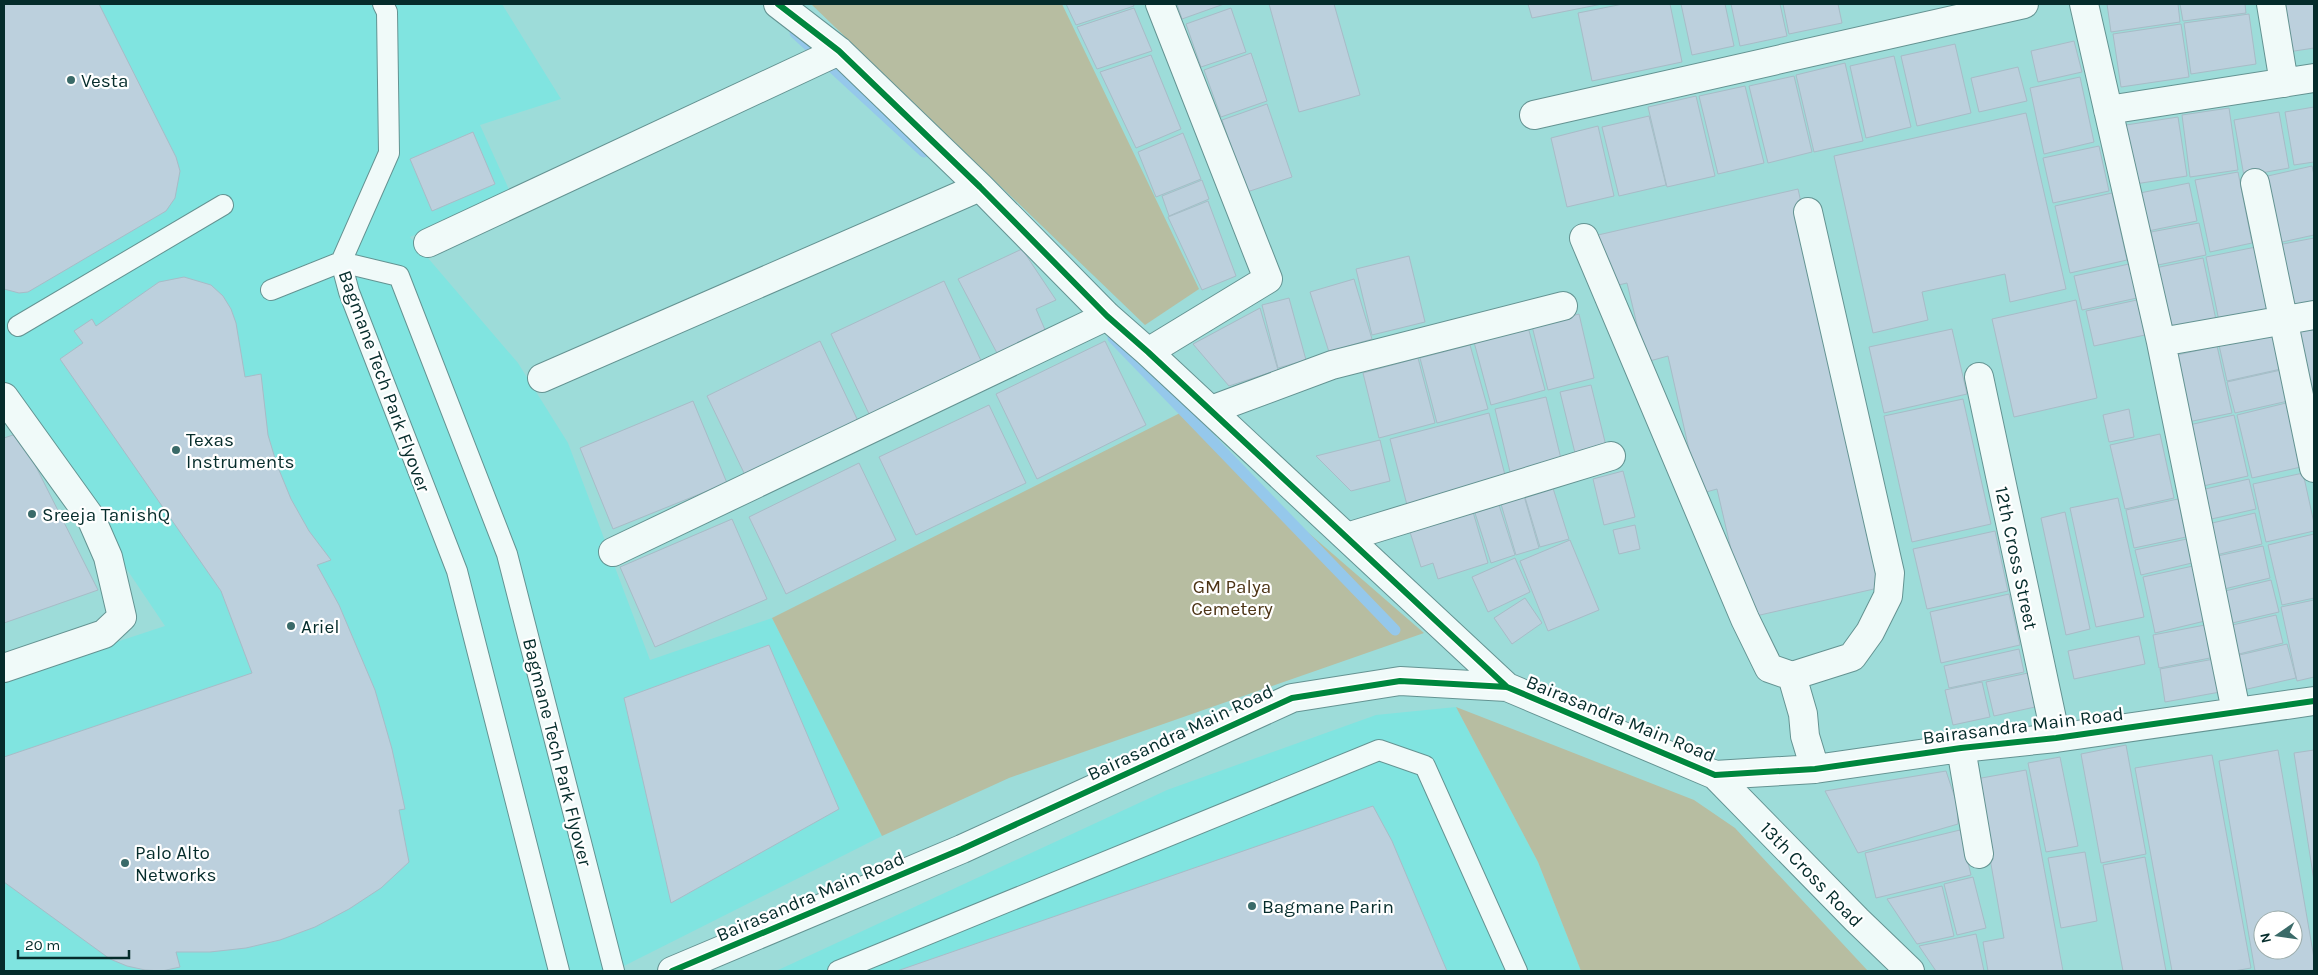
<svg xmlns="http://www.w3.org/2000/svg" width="2318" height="975" viewBox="0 0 2318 975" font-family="Karla,sans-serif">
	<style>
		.built { fill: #80e4e0 }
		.green { fill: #b7bda1 }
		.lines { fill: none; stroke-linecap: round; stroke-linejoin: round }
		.stream { stroke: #95c8eb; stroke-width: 11 }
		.building { fill: #bcd0dd; stroke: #a7bcc7; fill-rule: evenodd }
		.service-casing { stroke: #649392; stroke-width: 22 }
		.minor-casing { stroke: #649392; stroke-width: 30 }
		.service { stroke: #f0faf9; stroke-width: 20 }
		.minor { stroke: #f0faf9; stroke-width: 28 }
		.cycleway-casing { stroke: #fff; stroke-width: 9 }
		.cycleway { stroke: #00873e; stroke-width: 6 }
		.poi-dot { fill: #3a6a68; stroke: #fff; stroke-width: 2 }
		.labels { text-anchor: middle; stroke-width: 4.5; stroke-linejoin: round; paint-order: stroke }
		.poi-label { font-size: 19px; fill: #052c2b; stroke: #fff; text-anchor: start }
		.street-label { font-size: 19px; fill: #052c2b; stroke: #fff }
		.park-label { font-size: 19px; fill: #4c3415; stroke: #fff }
	</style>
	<rect width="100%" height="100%" fill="#9ddcd9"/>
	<path class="built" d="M4,4H502L561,99L480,125L511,194L410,237L518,363L568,443L650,660L772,618L882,836L614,971H4V679L165,626L4,387Z
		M1456,707L1538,862L1581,971H776L1167,790L1376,715Z"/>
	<path class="green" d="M811,4H1062L1199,289L1145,325Z
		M1186,410L1243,476L1424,633L1009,778L882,836L772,618Z
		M1456,707L1694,800L1735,828L1868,971H1581L1538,862Z"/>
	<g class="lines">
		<path class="stream" d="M795,33L924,152
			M1113,338L1395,630"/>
	</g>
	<path class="building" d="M4,4H99L176,157L180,171L175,198L166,211L28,292L19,293L4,289Z
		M1066,4H1133L1134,6L1076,25Z
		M1177,4H1224L1182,19Z
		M1269,4H1334L1360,95L1299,112Z
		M1528,4H1602L1532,18Z
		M1623,4H1670L1682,62L1592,81L1578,13Z
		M1681,4H1725L1734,46L1692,55Z
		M1731,4H1780L1787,36L1740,46Z
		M1783,4H1838L1842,23L1789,34Z
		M2107,4H2178L2180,22L2111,32Z
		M2180,4H2245L2246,13L2183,21Z
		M2281,4H2314V48L2288,52Z
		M1134,8L1152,51L1097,69L1077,27Z
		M1231,8L1246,52L1201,67L1186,24Z
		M2249,14L2256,64L2191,74L2184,23Z
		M2181,24L2189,77L2121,87L2113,34Z
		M2074,41L2082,72L2038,82L2031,51Z
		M1955,44L1971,113L1917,126L1901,56Z
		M1251,53L1267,101L1221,117L1204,70Z
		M1151,55L1181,129L1136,148L1100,72Z
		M1894,56L1911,127L1866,138L1850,66Z
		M1845,63L1863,141L1814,152L1796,75Z
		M2018,67L2027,101L1979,112L1971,78Z
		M1794,76L1812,152L1768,163L1749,86Z
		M2080,77L2094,142L2044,154L2030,88Z
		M1745,86L1764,163L1718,174L1699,96Z
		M1696,96L1715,176L1667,187L1648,107Z
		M1267,104L1292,177L1247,192L1222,120Z
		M2314,107V162L2294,165L2285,112Z
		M2229,108L2238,170L2190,177L2182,115Z
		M2279,112L2289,168L2244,176L2234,120Z
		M2026,113L2066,289L2010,302L2005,274L1922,292L1928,320L1873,333L1834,156Z
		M1649,116L1666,185L1619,196L1602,127Z
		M2178,117L2187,176L2135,184L2126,125Z
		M1598,126L1614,196L1567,207L1551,138Z
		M473,132L495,184L432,211L410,159Z
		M1183,133L1201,179L1156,197L1138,152Z
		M2099,146L2109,191L2053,203L2043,158Z
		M2312,166L2314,175V235L2273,244L2259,178Z
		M2238,172L2252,243L2210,252L2195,180Z
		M1202,180L1209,199L1169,216L1162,196Z
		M2189,183L2197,221L2148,231L2140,193Z
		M1798,189L1887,586L1747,618L1717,489L1699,494L1668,356L1646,362L1627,283L1610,287L1598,235Z
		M2112,193L2127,260L2070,273L2055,206Z
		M1208,201L1236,276L1202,290L1168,217Z
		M2199,223L2206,255L2158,265L2151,232Z
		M2314,238V302L2291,307L2278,245Z
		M2256,247L2269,311L2219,321L2206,257Z
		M1022,249L1056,300L1036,309L1046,332L997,353L958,279Z
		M1409,256L1425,322L1372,335L1356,269Z
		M2203,258L2216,320L2168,330L2155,268Z
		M2129,264L2137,298L2082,310L2074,276Z
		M184,277L211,285L223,296L231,309L236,323L245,377L261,374L268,435L277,465L291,499L309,531L331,560L317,565L339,605L375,690L392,749L405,809L399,810L409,862L381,888L349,909L315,927L280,940L246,948L210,952H176L180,967L162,971L145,970L127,966L110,959L4,882V757L252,673L221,591L60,359L83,343L74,331L92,319L96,326L159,282Z
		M1354,279L1372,339L1329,352L1310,292Z
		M944,281L983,365L871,418L831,334Z
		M1289,298L1306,360L1278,368L1262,305Z
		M2076,300L2097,398L2014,417L1992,319Z
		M2137,300L2145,335L2094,346L2086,311Z
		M1260,308L1278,370L1229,386L1193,344Z
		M1579,314L1594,378L1548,390L1532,326Z
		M2314,325V397H2313L2297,329Z
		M1528,327L1545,390L1491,405L1474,342Z
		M1952,329L1967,394L1884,413L1869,347Z
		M2273,333L2281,369L2227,381L2219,345Z
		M820,341L858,421L745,475L707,396Z
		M1105,341L1146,425L1037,479L996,394Z
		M1470,345L1488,409L1437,423L1420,358Z
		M2217,346L2232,413L2188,422L2173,356Z
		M1418,358L1435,423L1379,438L1363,373Z
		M2281,370L2288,401L2235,413L2227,382Z
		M1591,385L1606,446L1575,453L1560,392Z
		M1546,397L1562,463L1511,476L1495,409Z
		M1963,399L1991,524L1912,542L1884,416Z
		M693,401L727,483L613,529L580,448Z
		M2286,403L2301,467L2252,478L2237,415Z
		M989,405L1026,483L916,535L879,457Z
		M2129,409L2134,437L2109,442L2103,415Z
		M1489,413L1506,479L1407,505L1390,439Z
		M2234,415L2248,476L2203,486L2189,425Z
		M19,433L98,590L4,623V438Z
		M2160,434L2174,498L2125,509L2110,445Z
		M1380,440L1390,481L1351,491L1316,456Z
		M859,463L896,540L786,594L749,517Z
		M1623,471L1635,517L1604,525L1593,479Z
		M2303,473L2314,523V531L2266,542L2253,484Z
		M2249,479L2256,509L2207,520L2201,490Z
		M1552,485L1569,539L1540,547L1524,494Z
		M1524,496L1539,548L1516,555L1501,504Z
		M2118,498L2144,617L2096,627L2070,508Z
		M2178,499L2186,537L2134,548L2126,510Z
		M1499,505L1515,555L1491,563L1475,513Z
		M1473,512L1488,563L1438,579L1433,563L1421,567L1410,532Z
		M2065,512L2090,629L2066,635L2041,518Z
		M2255,513L2262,544L2216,555L2208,524Z
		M732,519L767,599L655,647L620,567Z
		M1635,525L1640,549L1619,554L1613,530Z
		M1995,531L2008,591L1927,609L1913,549Z
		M2314,534V598L2282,605L2268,545Z
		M2187,539L2192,563L2141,575L2135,550Z
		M1570,540L1599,610L1548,631L1520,561Z
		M2263,546L2270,578L2220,590L2213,557Z
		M1515,558L1530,592L1488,612L1472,577Z
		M2193,566L2205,621L2155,633L2143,577Z
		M2271,580L2279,612L2228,624L2221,592Z
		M2009,594L2020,645L1941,663L1930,612Z
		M1525,598L1542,623L1512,644L1494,618Z
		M2314,600V677L2297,681L2281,607Z
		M2276,615L2283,643L2235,655L2228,626Z
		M2205,625L2210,658L2159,668L2153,635Z
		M2139,636L2145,664L2074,679L2068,651Z
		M2287,644L2296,678L2243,690L2235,656Z
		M769,645L839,809L671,903L624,698Z
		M2019,649L2024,672L1949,688L1944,666Z
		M2214,659L2220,692L2165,702L2160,669Z
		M2028,673L2035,707L1994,716L1986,682Z
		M1982,682L1990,717L1953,725L1945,690Z
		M2126,745L2146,854L2101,863L2081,754Z
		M2278,750L2314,958V970L2305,971H2255L2219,761ZM2263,920H2293V950H2263Z
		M2314,750V881L2294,753Z
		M2212,755L2251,968L2234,971H2172L2135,768Z
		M2060,757L2078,846L2046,852L2028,763Z
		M2026,770L2063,971H1988L1983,942L2004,938L1976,779Z
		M1946,771L1957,804L1958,824L1858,853L1825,791Z
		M1373,806L1392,841L1447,971H897Z
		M1960,830L1971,875L1876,898L1865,853Z
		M2085,852L2097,921L2061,928L2048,858Z
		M2145,857L2166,971H2123L2103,865Z
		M1973,877L1986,928L1957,935L1944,884Z
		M1942,886L1954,936L1917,944L1887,899Z
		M1976,934L1984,971H1936L1919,946Z"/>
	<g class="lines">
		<defs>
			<path id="service" d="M341,262L399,276L507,554L614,971
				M341,262L349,292L457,571L559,971
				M271,290L341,262L389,153L387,12L383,4
				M18,326L223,205
				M838,971L1379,750L1425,766L1517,971"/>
			<path id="minor" d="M778,4L839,51L980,187L1107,316L1148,352L1507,687
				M2084,4L2161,342L2236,711
				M2271,4L2284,83
				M2108,110L2314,78
				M1534,115L2024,4
				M2255,183L2314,468
				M1584,238L1745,619L1769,668L1792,676L1803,714L1805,736L1815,769
				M428,243L839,51
				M2161,342L2314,315
				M1148,352L1268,279L1160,4
				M1979,377L2056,738
				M542,378L980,187
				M4,397L91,518L108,557L122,617L104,634L4,668
				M1211,410L1332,365L1563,306
				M1347,537L1611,456
				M613,552L1107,316
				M1792,676L1852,657L1870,632L1888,596L1890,573L1808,212
				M1961,748L1979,854
				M1715,775L1857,920L1910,971
				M672,971L962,849L1292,698L1400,681L1507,687L1715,775L1815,769L1961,748L2056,738L2314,701"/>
		</defs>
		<use href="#service" class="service-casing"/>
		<use href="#minor" class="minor-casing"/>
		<use href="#service" class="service"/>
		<use href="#minor" class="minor"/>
		<defs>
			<path id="cycleway" d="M778,4L839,51L980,187L1107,316L1148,352L1507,687
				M672,971L962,849L1292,698L1400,681L1507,687L1715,775L1815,769L1961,748L2056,738L2314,701"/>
		</defs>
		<use href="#cycleway" class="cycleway-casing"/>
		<use href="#cycleway" class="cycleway"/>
	</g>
	<g class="poi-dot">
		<circle cx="71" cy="80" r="5"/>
		<circle cx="176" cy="450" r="5"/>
		<circle cx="32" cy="514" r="5"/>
		<circle cx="291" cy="626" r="5"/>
		<circle cx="125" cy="863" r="5"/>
		<circle cx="1252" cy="906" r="5"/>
	</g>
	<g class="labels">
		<g class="poi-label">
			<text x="81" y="87">Vesta</text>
			<text x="186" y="446">Texas<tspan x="186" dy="22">Instruments</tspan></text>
			<text x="42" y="521">Sreeja TanishQ</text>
			<text x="301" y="633">Ariel</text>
			<text x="135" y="859">Palo Alto<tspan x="135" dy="22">Networks</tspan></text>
			<text x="1262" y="913">Bagmane Parin</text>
		</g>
		<g class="street-label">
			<text transform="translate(385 381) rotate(70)" y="7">Bagmane Tech Park Flyover</text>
			<text transform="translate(2017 558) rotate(78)" y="7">12th Cross Street</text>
			<text transform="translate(1621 718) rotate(22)" y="7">Bairasandra Main Road</text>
			<text transform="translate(2023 725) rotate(-7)" y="7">Bairasandra Main Road</text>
			<text transform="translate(1180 732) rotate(-25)" y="7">Bairasandra Main Road</text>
			<text transform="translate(558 752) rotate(76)" y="7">Bagmane Tech Park Flyover</text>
			<text transform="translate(1812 874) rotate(46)" y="7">13th Cross Road</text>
			<text transform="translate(810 896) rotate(-23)" y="7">Bairasandra Main Road</text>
		</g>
		<g class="park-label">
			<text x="1232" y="593">GM Palya<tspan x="1232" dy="22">Cemetery</tspan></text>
		</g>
	</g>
	<rect width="2318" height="975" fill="none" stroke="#052c2b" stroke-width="10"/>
	<g transform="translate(2278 935) rotate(257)"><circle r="24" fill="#ffffff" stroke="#9babaa"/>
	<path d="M0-4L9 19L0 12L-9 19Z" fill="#3a6a68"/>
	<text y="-8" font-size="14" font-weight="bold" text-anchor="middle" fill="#052c2b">N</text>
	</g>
	<path d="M18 950v8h111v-8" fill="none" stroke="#052c2b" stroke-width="2.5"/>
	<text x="25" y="950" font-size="15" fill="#052c2b" stroke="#ffffff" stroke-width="4" paint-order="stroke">20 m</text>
</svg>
